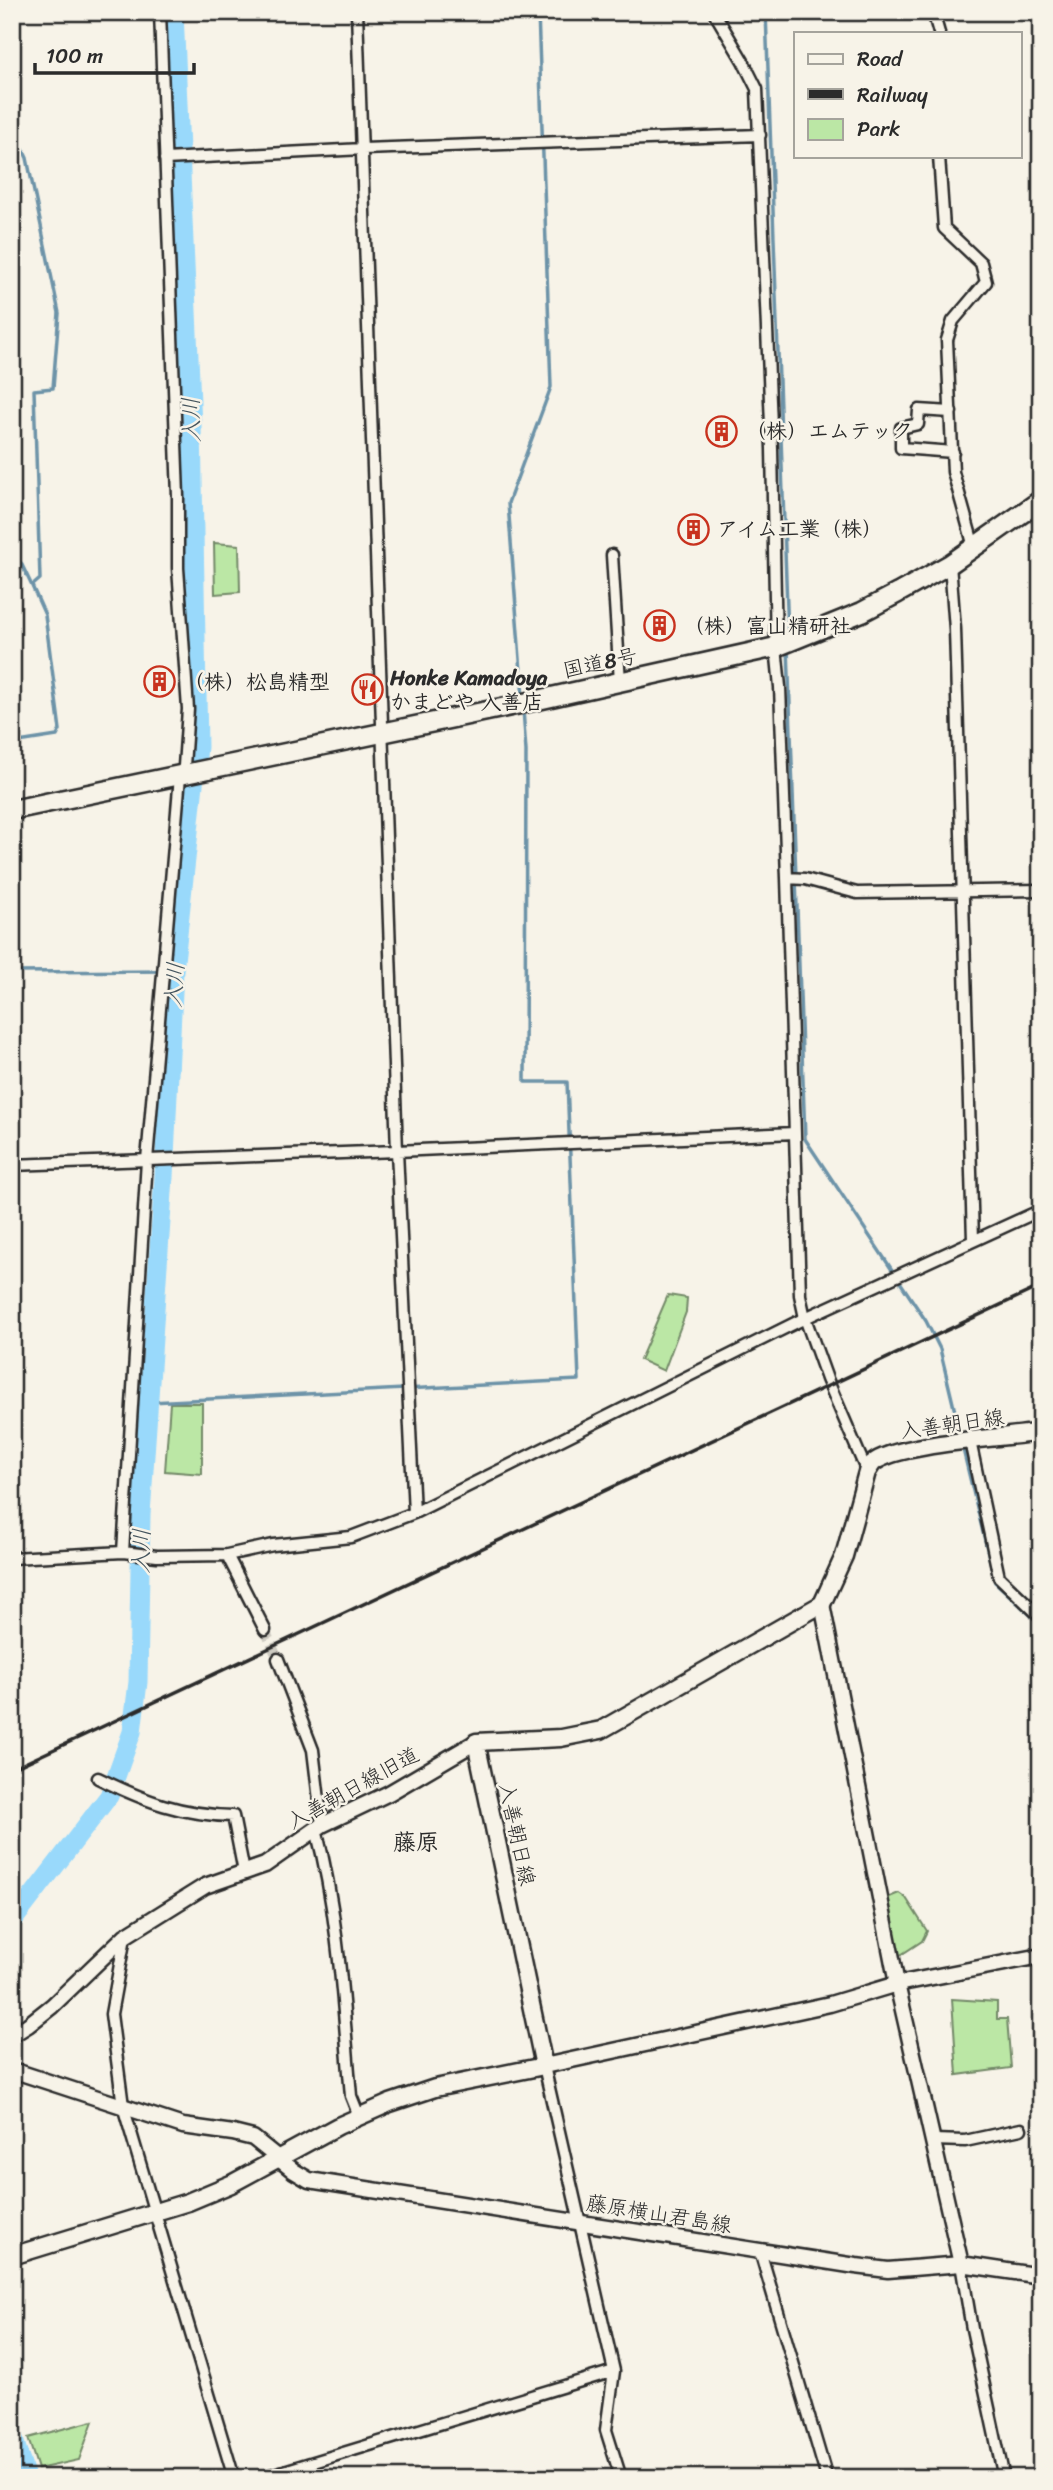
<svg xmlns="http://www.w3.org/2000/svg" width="1053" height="2490" viewBox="0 0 1053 2490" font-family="Sriracha,'Klee One',sans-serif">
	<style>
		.green { fill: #bbe7a5; stroke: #738968; stroke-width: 2 }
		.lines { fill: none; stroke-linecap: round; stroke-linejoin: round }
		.stream { stroke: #6d93a8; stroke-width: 3.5 }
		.river { stroke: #99d9fb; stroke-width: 19 }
		.street-tunnel { stroke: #cecbc2; stroke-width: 10; stroke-dasharray: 10 5; stroke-linecap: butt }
		.street-casing { stroke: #2b2b2b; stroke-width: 15 }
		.secondary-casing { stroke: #2b2b2b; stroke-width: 19 }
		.primary-casing { stroke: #2b2b2b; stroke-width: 21 }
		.highway-casing { stroke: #2b2b2b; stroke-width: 23 }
		.street { stroke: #f7f3e8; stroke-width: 10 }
		.secondary { stroke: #f7f3e8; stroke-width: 14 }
		.primary { stroke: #f7f3e8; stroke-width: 16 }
		.highway { stroke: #f7f3e8; stroke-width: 18 }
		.rail { stroke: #2b2b2b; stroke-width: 3.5 }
		.labels { text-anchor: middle; stroke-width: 5; stroke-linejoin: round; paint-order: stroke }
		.poi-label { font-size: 21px; font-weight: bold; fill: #2b2b2b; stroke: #f7f3e8; text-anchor: start }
		.street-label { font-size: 21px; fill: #2b2b2b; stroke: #f7f3e8 }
		.water-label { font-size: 23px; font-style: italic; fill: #46565f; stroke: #f7f3e8 }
		.neighbourhood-label { font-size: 23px; font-weight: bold; fill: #2b2b2b; stroke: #f7f3e8 }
	</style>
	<rect width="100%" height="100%" fill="#f7f3e8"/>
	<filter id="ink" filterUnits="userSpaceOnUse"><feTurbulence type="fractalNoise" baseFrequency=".0143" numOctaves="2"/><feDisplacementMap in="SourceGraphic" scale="14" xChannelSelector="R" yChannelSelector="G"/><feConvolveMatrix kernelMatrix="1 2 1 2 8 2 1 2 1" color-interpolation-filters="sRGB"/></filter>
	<g filter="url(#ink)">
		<path class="green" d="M214,543L239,545L240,592L215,594Z
			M668,1295L687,1298L686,1312L664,1371L640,1360Z
			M170,1403H202V1474L165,1471Z
			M899,1893L906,1898L927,1931L922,1941L896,1958L887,1898Z
			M952,1999L997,2002V2019H1007L1011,2068L957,2075Z
			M93,2421L79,2460L38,2469L28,2438Z"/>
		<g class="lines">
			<path class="stream" d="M766,12L788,636
				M12,27L18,12
				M12,127L27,158L59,313L53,388L34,390L40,579L32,586L45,615L60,730L57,736L12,743
				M12,565L21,563L32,586
				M788,647L805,1139L926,1321L940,1349L961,1437
				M523,698L508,503L551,387L538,12
				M12,972L174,971
				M150,1402L579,1380L567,1082H525L526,751L523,709
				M962,1445L995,1582L1041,1625"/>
			<path class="river" d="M12,1922L109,1796L132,1732L138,1682L141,1514L164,1177L174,971L198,747L192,426L174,12
				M12,2433L26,2478"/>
			<path class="street-tunnel" d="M265,1630L278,1659"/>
			<defs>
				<path id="street" d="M357,12L397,1151L414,1513
					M714,12L743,61L757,89L772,449L776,647L780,687L787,878L800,1295L805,1318L827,1379L867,1472
					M933,12L939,33
					M939,156L944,228L981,263L986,282L953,321L947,340L953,472L974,547
					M165,159L363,149L760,135
					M951,412L919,410L918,424L901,428V448L953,452
					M612,555L620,682
					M950,564L955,629L973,1240
					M787,878L805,879L857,893L1041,890
					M12,1165L397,1151L795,1133
					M970,1441L999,1577L1041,1617
					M123,1552L147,1160L180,776L184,766L188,709L178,568V496L160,12
					M227,1555L265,1630
					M12,1558L123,1552L157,1556L227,1555L273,1545L351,1537L414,1513L805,1318L1041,1210
					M278,1659L313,1750L322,1825
					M98,1778C145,1801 181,1815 233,1816L244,1872
					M316,1829C339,1917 343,2005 351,2096L359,2116
					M125,1937L111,2014L123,2106L234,2478
					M544,2066L614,2371L606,2430L621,2478
					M933,2140L965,2141L1021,2129
					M760,2251L827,2478
					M961,2264L972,2329L1004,2478
					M261,2478L614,2371"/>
				<path id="secondary" d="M822,1604L897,1984L961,2264
					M12,2035L28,2025L52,2006L125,1936L205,1886L265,1865L322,1825L389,1793L476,1742
					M544,2066L830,2004L897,1984L1041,1956
					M12,2070L183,2126L233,2133L253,2138L294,2171L309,2180L856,2266L888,2270L961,2264L1041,2276"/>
				<path id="primary" d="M12,2256L188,2202L231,2184L338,2126L390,2103L435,2088L544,2066L476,1742L561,1738L601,1730L822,1604L844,1556L867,1472C869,1469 871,1465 873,1463C896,1443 1006,1438 1041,1432"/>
				<path id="highway" d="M12,810L511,706L776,647L862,612L898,593L950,564L1041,500"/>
			</defs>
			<use href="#street" class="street-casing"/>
			<use href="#secondary" class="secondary-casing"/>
			<use href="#primary" class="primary-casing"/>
			<use href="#highway" class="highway-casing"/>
			<use href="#street" class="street"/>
			<use href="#secondary" class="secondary"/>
			<use href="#primary" class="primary"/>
			<use href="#highway" class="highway"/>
			<path class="rail" d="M12,1769L1041,1286"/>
		</g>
	</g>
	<defs>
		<symbol id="building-ring" viewBox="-11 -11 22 22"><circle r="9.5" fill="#f7f3e8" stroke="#c8321e" stroke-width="1.5"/><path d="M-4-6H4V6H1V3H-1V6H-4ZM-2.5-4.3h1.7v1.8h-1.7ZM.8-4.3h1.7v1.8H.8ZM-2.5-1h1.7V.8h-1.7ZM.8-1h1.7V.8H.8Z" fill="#c8321e"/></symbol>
		<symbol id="restaurant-ring" viewBox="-11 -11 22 22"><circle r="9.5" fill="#f7f3e8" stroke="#c8321e" stroke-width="1.5"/><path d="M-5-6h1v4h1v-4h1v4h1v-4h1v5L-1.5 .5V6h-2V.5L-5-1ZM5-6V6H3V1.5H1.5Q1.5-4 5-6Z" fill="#c8321e"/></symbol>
	</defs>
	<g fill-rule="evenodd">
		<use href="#building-ring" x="704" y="414" width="35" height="35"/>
		<use href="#building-ring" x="676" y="512" width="35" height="35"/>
		<use href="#building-ring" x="642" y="608" width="35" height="35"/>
		<use href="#building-ring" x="142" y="664" width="35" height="35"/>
		<use href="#restaurant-ring" x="350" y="672" width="35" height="35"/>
	</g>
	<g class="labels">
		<g class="poi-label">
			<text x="745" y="438">（株）エムテック</text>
			<text x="717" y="536">アイム工業（株）</text>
			<text x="683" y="633">（株）富山精研社</text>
			<text x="390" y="685">Honke Kamadoya<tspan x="390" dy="24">かまどや 入善店</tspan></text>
			<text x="183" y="689">（株）松島精型</text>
		</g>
		<g class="street-label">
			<text transform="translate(600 663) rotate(-12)" y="7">国道8号</text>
			<text transform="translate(952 1424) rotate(-8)" y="7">入善朝日線</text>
			<text transform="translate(353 1788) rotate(-29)" y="7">入善朝日線旧道</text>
			<text transform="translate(517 1834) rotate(78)" y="7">入善朝日線</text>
			<text transform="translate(659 2214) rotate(9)" y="7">藤原横山君島線</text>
		</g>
		<g class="water-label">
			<text transform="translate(191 420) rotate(-92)" y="8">入川</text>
			<text transform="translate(174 985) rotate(-86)" y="8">入川</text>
			<text transform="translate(141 1551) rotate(-89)" y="8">入川</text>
		</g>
		<g class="neighbourhood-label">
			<text x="416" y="1850">藤原</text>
		</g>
	</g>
	<rect width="1053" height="2490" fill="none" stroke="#f7f3e8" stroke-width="42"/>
	<rect x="21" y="21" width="1011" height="2448" fill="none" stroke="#2b2b2b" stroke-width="2.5" filter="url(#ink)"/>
	<rect x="794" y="32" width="228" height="126" fill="#f7f3e8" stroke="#a5a39c" stroke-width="2"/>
	<rect x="808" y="54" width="35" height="10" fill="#f7f3e8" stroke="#a5a39c" stroke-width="2"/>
	<text x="857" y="66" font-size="21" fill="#2b2b2b">Road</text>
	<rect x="808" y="89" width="35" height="10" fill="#2b2b2b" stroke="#a5a39c" stroke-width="2"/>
	<text x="857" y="102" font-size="21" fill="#2b2b2b">Railway</text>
	<rect x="808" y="119" width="35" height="21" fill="#bbe7a5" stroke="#a5a39c" stroke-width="2"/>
	<text x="857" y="136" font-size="21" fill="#2b2b2b">Park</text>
	<path d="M35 63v10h159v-10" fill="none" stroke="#2b2b2b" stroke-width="3.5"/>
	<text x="46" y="63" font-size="21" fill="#2b2b2b" stroke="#f7f3e8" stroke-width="5" paint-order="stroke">100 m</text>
</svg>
